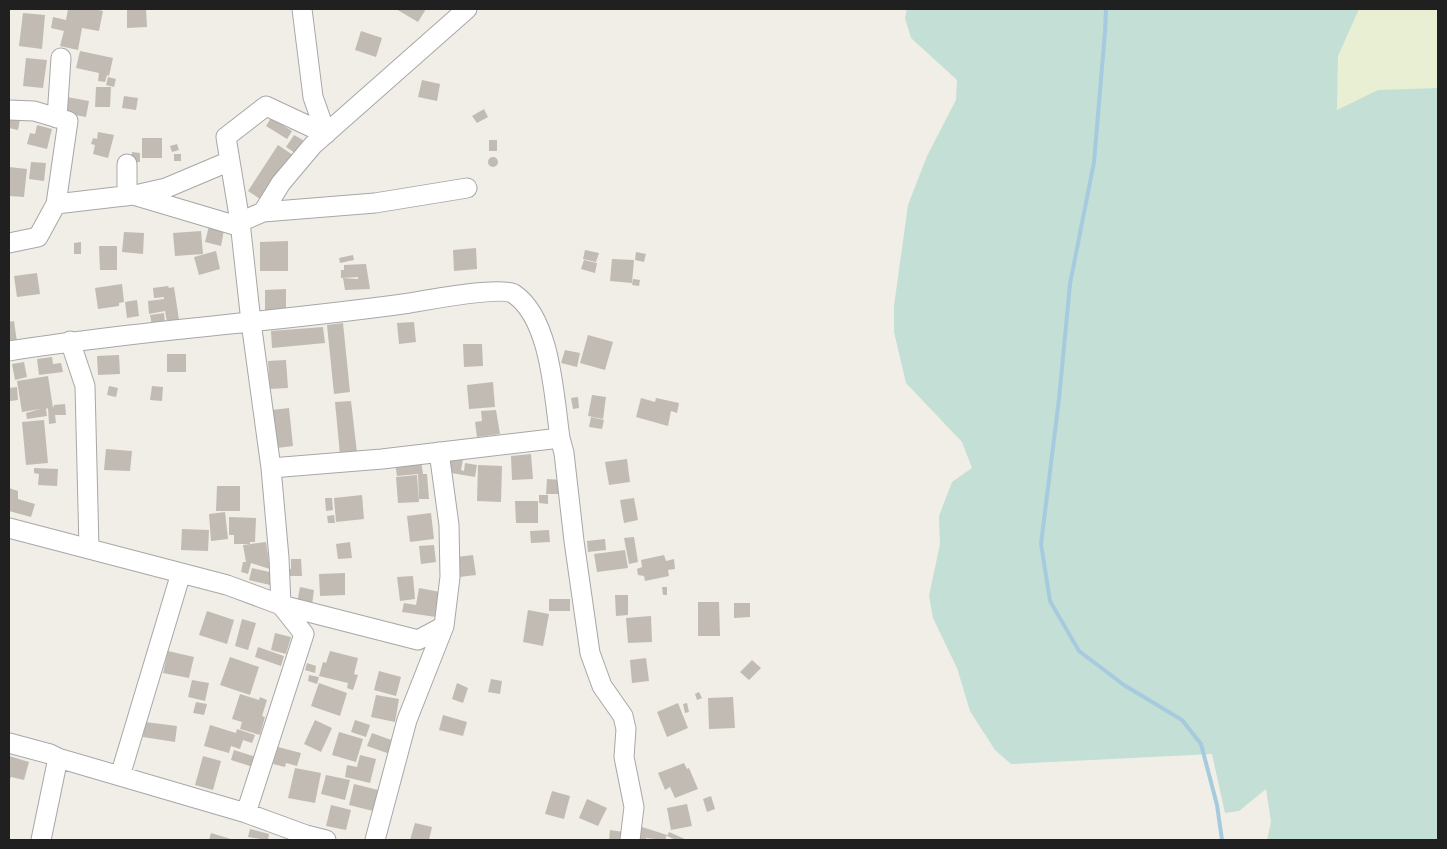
<svg xmlns="http://www.w3.org/2000/svg" width="1447" height="849" viewBox="0 0 1447 849" font-family="Barlow,sans-serif">
	<style>
		.farmland { fill: #e9efd2 }
		.wetland { fill: #c4dfd5 }
		.lines { fill: none; stroke-linecap: round; stroke-linejoin: round }
		.stream { stroke: #a7cbde; stroke-width: 4 }
		.building { fill: #c1bbb3 }
		.minor-casing { stroke: #a7a7a7; stroke-width: 21 }
		.minor { stroke: #fff; stroke-width: 19 }
	</style>
	<rect width="100%" height="100%" fill="#f0eee7"/>
	<path class="farmland" d="M1359,9H1438V88L1378,90L1337,110L1338,56Z"/>
	<path class="wetland" d="M907,9H1359L1338,56L1337,110L1378,90L1438,88V840H1267L1271,822L1266,789L1239,811L1225,813L1212,754L1011,764L995,750L970,711L957,668L933,618L929,596L940,544L939,516L952,482L972,468L962,442L906,383L894,332V306L908,205L927,156L956,100L957,80L911,38L905,18Z"/>
	<g class="lines">
		<path class="stream" d="M1106,9L1105,32L1094,162L1070,284L1059,399L1041,544L1050,601L1079,651L1124,685L1182,720L1201,744L1217,805L1222,840"/>
	</g>
	<path class="building" d="M68,9H94L103,11L99,31L82,28L78,50L60,46L64,31L51,28L53,17L66,20Z
		M146,9L147,27L127,28V10Z
		M396,9H426L418,22Z
		M23,13L45,15L42,49L19,46Z
		M361,31L382,38L376,57L355,50Z
		M80,51L113,58L109,76L107,75L105,82L98,81L99,73L76,68Z
		M26,58L47,60L43,88L23,86Z
		M108,77L116,79L114,87L106,85Z
		M422,80L440,84L437,101L418,97Z
		M96,87H111L110,107H95Z
		M124,96L138,98L136,110L122,108Z
		M67,97L89,101L86,117L64,113Z
		M484,109L488,117L477,123L472,116Z
		M9,117L20,119L18,130L9,128Z
		M271,118L292,131L287,139L266,126Z
		M37,125L52,129L47,149L27,144L30,133L35,134Z
		M98,132L114,135L108,158L93,154L95,145L91,144L93,138L97,139Z
		M294,135L303,140L295,153L286,147Z
		M142,138H162V158H142Z
		M489,140H497V151H489Z
		M177,144L179,150L172,152L170,146Z
		M278,145L293,155L263,201L248,191Z
		M132,152L140,153V162H131Z
		M174,154H181V161H174Z
		M488 162a5 5 0 1 1 10 0a5 5 0 1 1-10 0Z
		M31,162L46,163L44,181L29,179Z
		M9,167L27,169L24,197L9,196Z
		M209,226L224,230L221,246L205,242Z
		M201,231L203,254L175,256L173,233Z
		M124,232L144,233L143,254L122,252Z
		M288,241V271H260V242Z
		M81,242V254H74V243Z
		M99,246H117V270H100Z
		M476,248L477,269L454,271L453,250Z
		M585,250L599,253L596,262L583,259Z
		M216,251L220,269L199,275L194,257Z
		M636,252L646,254L644,262L635,260Z
		M353,255L354,260L340,263L339,258Z
		M612,259L634,260L632,283L610,281Z
		M584,260L597,263L595,273L581,269Z
		M366,264L370,289L345,290L343,278L358,279V277L341,278V270H344V265Z
		M37,273L40,294L17,297L14,276Z
		M633,279L640,280L639,286L632,285Z
		M122,284L124,302L119,303V306L98,309L95,288Z
		M168,286L169,288L174,287L179,320L167,322L165,311L149,314L148,301L164,299V297L154,298L153,288Z
		M286,289V311H265V290Z
		M137,300L139,316L127,318L125,302Z
		M164,313L165,323L152,325L150,315Z
		M14,321L17,342H9V322Z
		M414,322L416,342L399,344L397,323Z
		M343,323L350,392L334,394L327,325Z
		M323,327L325,343L272,348L271,331Z
		M588,335L613,342L605,370L580,363Z
		M463,344H482L483,366L464,367Z
		M565,350L580,353L577,367L561,363Z
		M167,354H186V372H167Z
		M119,355L120,374L98,375L97,356Z
		M52,357L53,364L61,363L63,372L39,375L37,359Z
		M286,360L288,388L270,389L268,361Z
		M24,362L27,377L15,380L12,364Z
		M48,376L53,408L54,405L65,404L66,415H55L56,423L49,424L48,408L46,409L47,416L27,419L26,413L40,409L22,412L17,381Z
		M493,382L495,407L469,409L467,385Z
		M109,386L118,388L116,397L107,395Z
		M152,386L163,387L162,401L150,400Z
		M17,387L18,400L10,401L9,388Z
		M592,395L606,397L603,419L588,416Z
		M578,397L579,408L573,409L571,398Z
		M641,398L655,402L656,398L679,403L677,413L671,411L668,426L636,417Z
		M351,401L357,453L340,455L335,402Z
		M289,408L293,446L277,448L272,410Z
		M496,410L500,434L477,437L475,422L482,421L481,411Z
		M591,417L604,420L602,429L589,427Z
		M44,420L48,463L26,465L22,422Z
		M106,449L132,451L130,471L104,470Z
		M531,454L533,479L512,480L511,456Z
		M449,458L463,459L461,470L464,471L465,463L477,465L475,477L446,472Z
		M627,459L630,482L609,485L605,462Z
		M421,461L423,474H427L429,499H419L418,474L397,476L395,463Z
		M478,465L502,466L501,502L477,501Z
		M34,468L58,469L57,486L38,485L39,474L34,473Z
		M417,475L419,502L398,503L396,477Z
		M547,479L561,480L560,494H546Z
		M217,486H240V511H216Z
		M9,488L18,491V499L35,504L31,517L9,511Z
		M362,495L364,519L336,522L334,498Z
		M539,495H548V504L539,503Z
		M325,498H332L333,510L326,511Z
		M634,498L638,520L624,523L620,500Z
		M515,501H538V523H516Z
		M225,512L228,539L211,541L209,514Z
		M431,513L434,539L410,542L407,516Z
		M334,515L335,523H328L327,516Z
		M229,517L256,518L255,542H250V544H234V535H229Z
		M182,529L209,530L208,551L181,550Z
		M549,530L550,542L531,543L530,531Z
		M634,537L638,562L629,564L624,538Z
		M605,539L606,550L588,552L587,541Z
		M266,542L270,569L251,563L248,574L241,572L243,562H246L243,545Z
		M350,542L352,558L338,559L336,544Z
		M434,545L436,562L421,564L419,546Z
		M625,550L628,568L597,572L594,554Z
		M473,555L476,575L459,577L457,557Z
		M664,555L666,561L674,559L675,569L668,570L669,576L645,581L644,576L638,575L637,569L642,567L641,560Z
		M291,559H301L302,576H288V569H291Z
		M252,568L274,573L270,585L249,580Z
		M345,573V595L320,596L319,574Z
		M413,576L415,599L400,601L397,577Z
		M300,587L314,590L312,605L297,603Z
		M662,587H667V595H663Z
		M419,588L440,592L436,617L402,612L404,603L416,605Z
		M615,595H628V615L616,616Z
		M549,599H570V611H549Z
		M698,602H719L720,636H698Z
		M734,603H750V617L734,618Z
		M528,610L549,614L543,646L523,642Z
		M207,611L234,620L227,644L199,635Z
		M651,616L652,642L628,643L626,618Z
		M242,619L256,623L248,650L235,646Z
		M275,633L291,637L286,654L271,650Z
		M258,647L284,656L281,666L255,657Z
		M168,651L194,657L189,678L163,673Z
		M330,651L358,658L354,674L358,675L353,690L347,688L348,683L319,676L323,662L326,663Z
		M230,657L259,667L250,695L220,685Z
		M646,658L649,681L632,683L630,660Z
		M752,660L761,668L749,680L740,672Z
		M307,663L316,666L315,673L305,670Z
		M379,671L401,677L396,696L374,690Z
		M309,675L319,677L317,684L308,681Z
		M491,679L502,681L500,694L488,692Z
		M192,680L209,683L205,701L188,697Z
		M319,683L347,693L340,716L311,706Z
		M457,683L468,688L463,703L452,699Z
		M699,692L702,698L697,700L695,694Z
		M240,694L259,700L260,697L267,700L262,716L265,717L260,735L240,729L242,722L232,719Z
		M376,695L399,699L395,722L371,717Z
		M733,697L735,728L709,729L708,698Z
		M196,702L207,704L204,715L193,713Z
		M678,703L688,728L667,737L657,712Z
		M687,703L689,712L685,713L683,704Z
		M443,715L467,722L463,736L439,730Z
		M315,720L332,728L321,752L304,744Z
		M355,720L370,725L366,737L351,732Z
		M145,722L177,726L175,742L143,737Z
		M210,725L236,733L237,729L255,735L252,743L243,740L240,749L231,746L229,753L204,746Z
		M339,732L363,739L356,762L332,755Z
		M372,733L394,741L390,754L367,746Z
		M278,747L301,753L297,766L286,763L285,767L273,764Z
		M234,750L256,757L253,767L231,760Z
		M360,755L376,759L370,783L345,777L347,765L357,767Z
		M9,756L29,762L24,780L11,777L9,781Z
		M203,756L221,761L213,790L195,785Z
		M684,763L687,769L689,768L698,789L675,798L670,787L665,790L658,773Z
		M295,768L321,773L315,803L288,798Z
		M326,775L350,780L345,800L321,794Z
		M354,784L378,790L373,811L349,805Z
		M552,791L570,796L564,819L545,814Z
		M711,796L715,809L707,812L703,799Z
		M587,799L607,808L598,826L579,818Z
		M687,804L692,826L671,830L667,808Z
		M331,805L351,810L346,830L326,826Z
		M415,823L432,827L429,840H410Z
		M639,826L667,835L665,840L646,838V840H637Z
		M250,829L269,834L268,840L248,837Z
		M610,830L624,832L623,840H609Z
		M669,832L687,840H676L667,836Z
		M211,833L234,840H209Z"/>
	<g class="lines">
		<defs>
			<path id="minor" d="M302,9L313,97L326,134
				M9,110L34,111L68,121L56,204
				M57,118L61,58
				M135,195L166,188L230,161
				M127,196V164
				M263,212L375,203L467,188
				M9,243L38,237L56,204L133,195L234,225L240,222L226,137L266,106L326,134
				M70,341L85,386L89,548
				M9,351C142,330 276,322 410,303C428,300 501,286 514,294C551,319 554,397 560,438
				M439,452L449,525L450,577L444,626
				M271,468L382,459L560,438L564,453L574,541L590,653L602,686L623,716L626,729L624,757L634,807L630,840
				M9,528L227,585L281,605L418,640L444,626L407,720L375,840
				M9,743L50,754L58,758L246,813L306,835L326,840
				M120,776L181,573
				M246,813L304,634L281,605L279,558L271,468L251,322L240,222L263,212L281,183L313,145L467,9
				M41,840L58,758"/>
		</defs>
		<use href="#minor" class="minor-casing"/>
		<use href="#minor" class="minor"/>
	</g>
	<rect width="1447" height="849" fill="none" stroke="#202020" stroke-width="20"/>
</svg>
